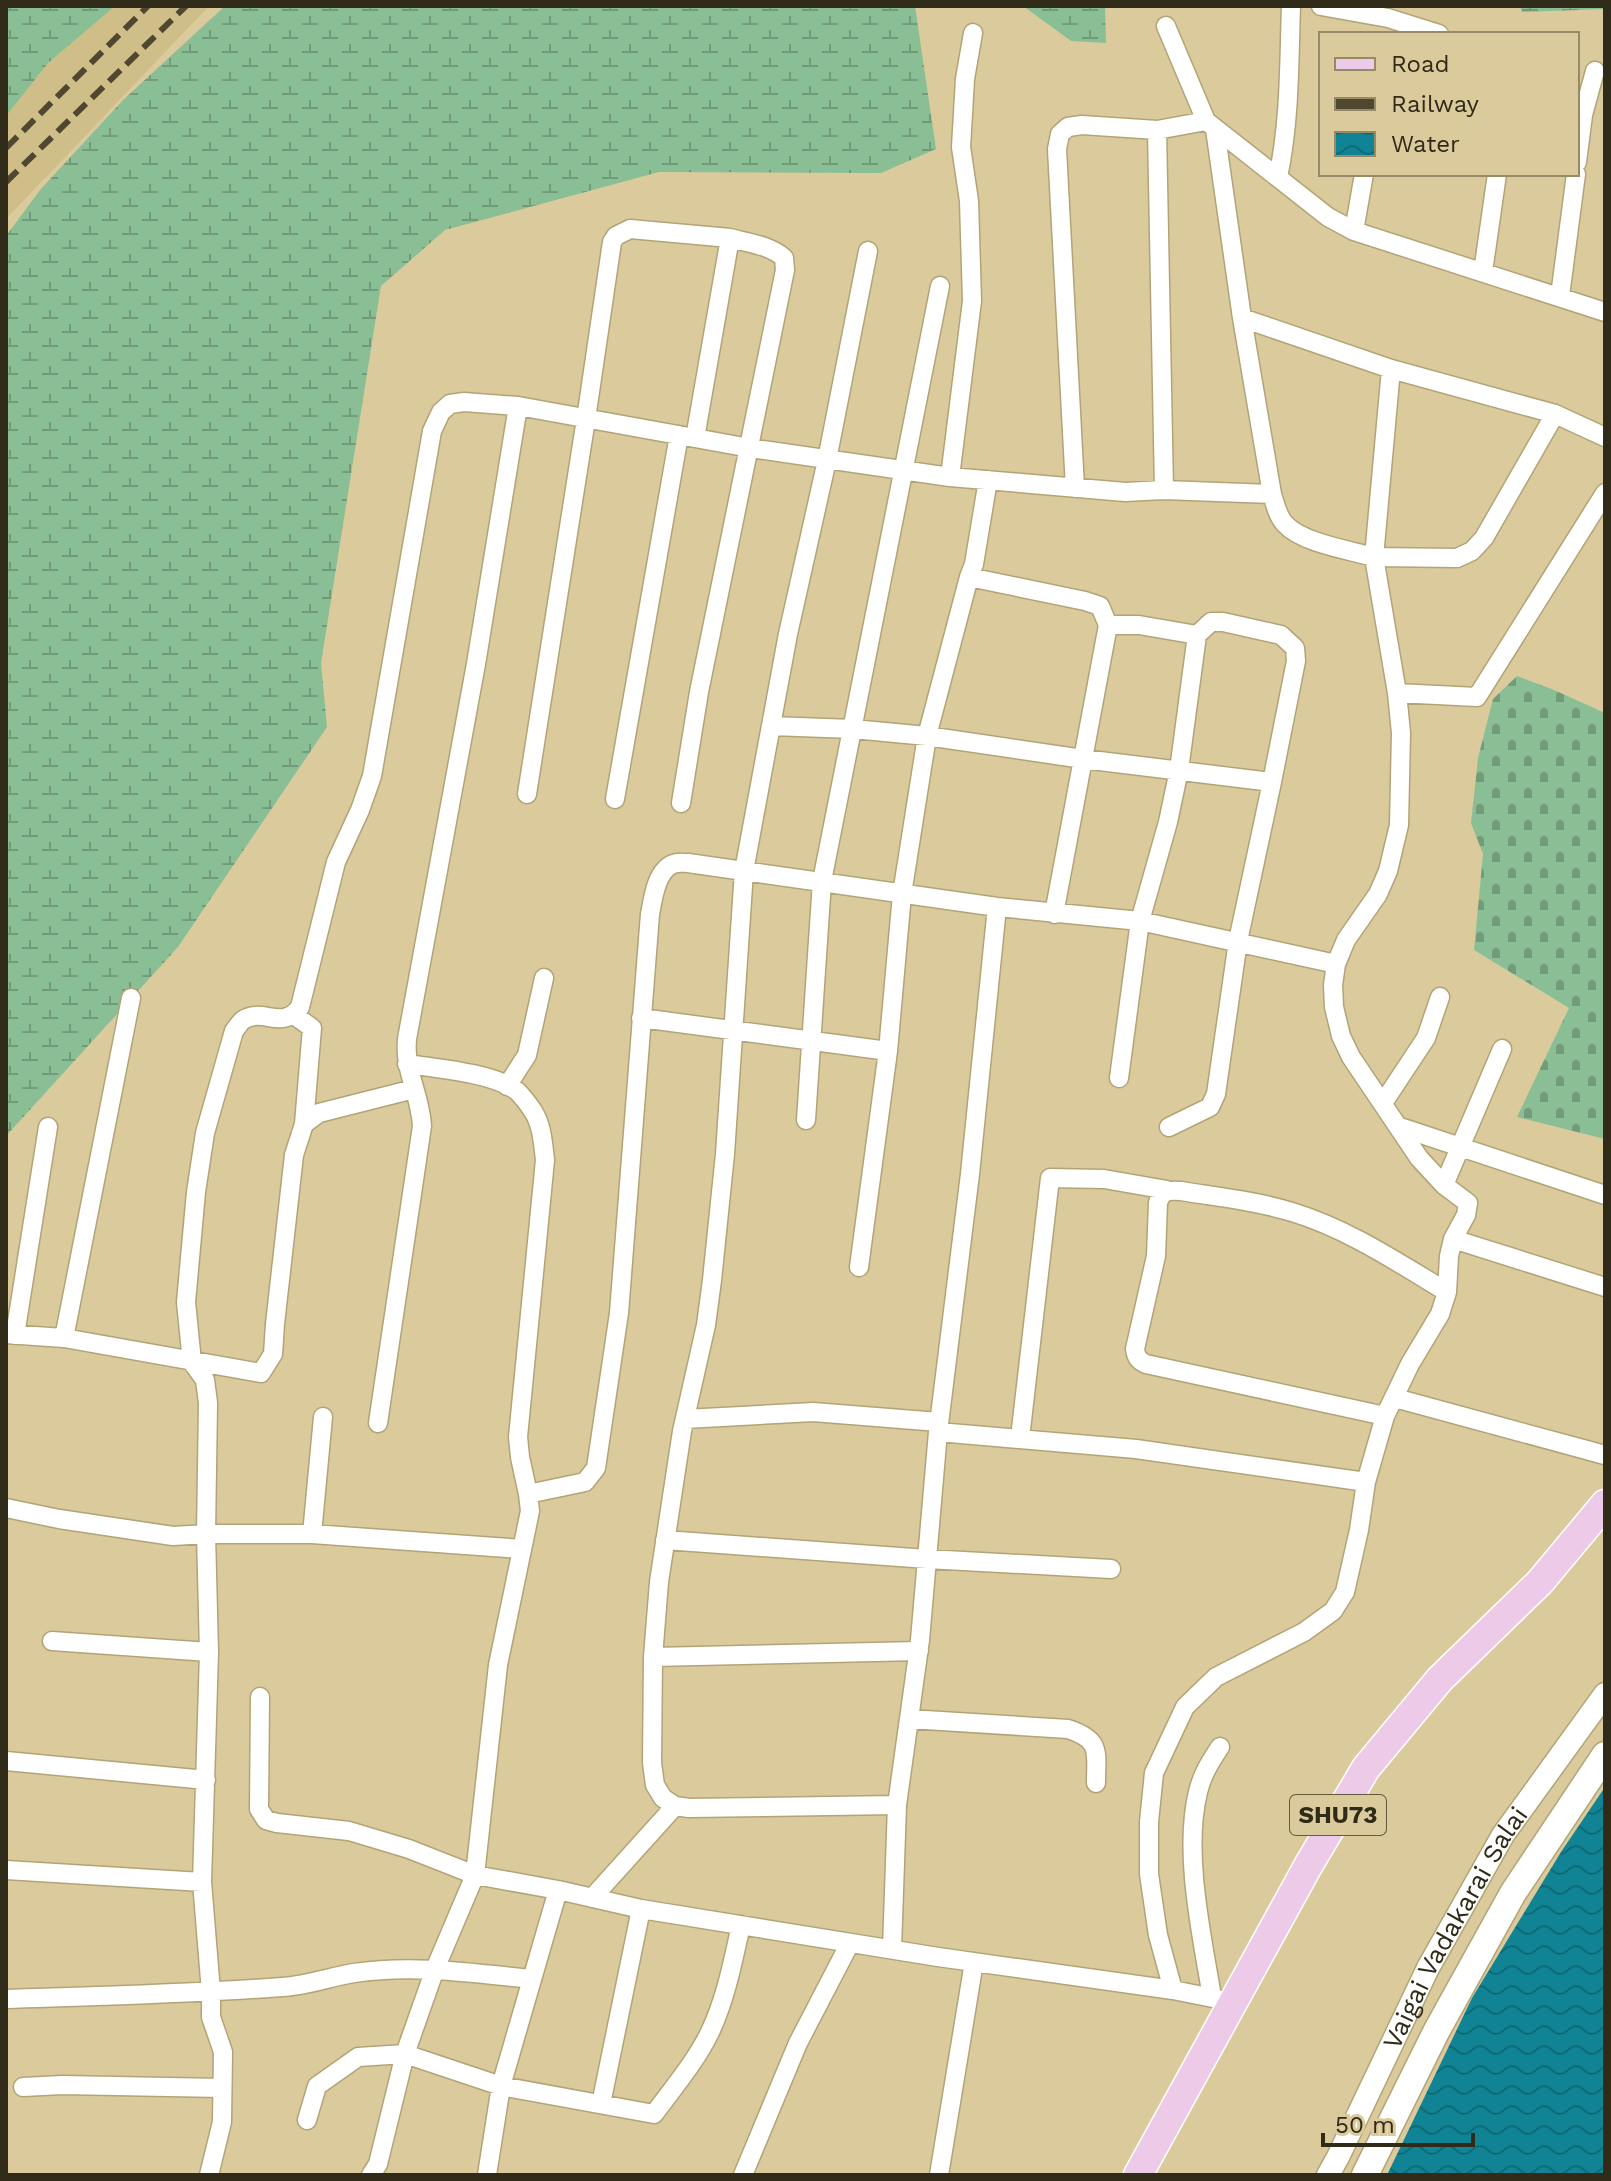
<svg xmlns="http://www.w3.org/2000/svg" width="1611" height="2181" viewBox="0 0 1611 2181" font-family="'Work Sans',sans-serif">
	<style>
		.built { fill: #d0be89 }
		.wetland { fill: url(#wetland-marsh) }
		.cemetery { fill: url(#cemetery-stones) }
		.water { fill: url(#water-waves) }
		.lines { fill: none; stroke-linecap: round; stroke-linejoin: round }
		.minor-casing { stroke: #b3a477; stroke-width: 21 }
		.tertiary-casing { stroke: #b3a477; stroke-width: 25 }
		.secondary-casing { stroke: #b3a477; stroke-width: 29 }
		.primary-casing { stroke: #fff; stroke-width: 31 }
		.minor { stroke: #fff; stroke-width: 18 }
		.tertiary { stroke: #fff; stroke-width: 22 }
		.secondary { stroke: #fff; stroke-width: 26 }
		.primary { stroke: #eecae9; stroke-width: 28 }
		.rail { stroke: #4f4730; stroke-width: 6; stroke-dasharray: 16 8; stroke-linecap: butt }
		.labels { text-anchor: middle; stroke-width: 8; stroke-linejoin: round; paint-order: stroke }
		.shield { fill: #daca9c; stroke: #635a40; stroke-width: 2 }
		.shield-label { font-size: 24px; font-weight: bold; fill: #302a18 }
		.street-label { font-size: 26px; fill: #302a18; stroke: #daca9c }
	</style>
	<defs>
		<pattern id="wetland-marsh" width="20" height="14" patternUnits="userSpaceOnUse" patternTransform="scale(2)"><rect width="20" height="14" fill="#8abf96"/><path d="M1 5h8M5 5V1M11 12h8M15 12V8" fill="none" stroke="#719b79"/></pattern>
		<pattern id="cemetery-stones" width="16" height="16" patternUnits="userSpaceOnUse" patternTransform="scale(2)"><rect width="16" height="16" fill="#8abf96"/><path d="M2 7V4a2 2 0 0 1 4 0v3zM10 15v-3a2 2 0 0 1 4 0v3z" fill="#719b79"/></pattern>
		<pattern id="water-waves" width="16" height="10" patternUnits="userSpaceOnUse" patternTransform="scale(2)"><rect width="16" height="10" fill="#108394"/><path d="M0 5q4-4 8 0t8 0" fill="none" stroke="#106b78"/></pattern>
	</defs>
	<rect width="100%" height="100%" fill="#daca9c"/>
	<path class="built" d="M6,6H209L6,219Z"/>
	<path class="wetland" d="M6,6H115L48,63L6,116Z
		M225,6H915L936,149L881,173L659,172L445,230L381,286L321,663L327,727L178,947L6,1136V236L40,190L123,100Z
		M1023,6H1105L1106,43L1071,41Z
		M1520,6H1605V9L1522,12Z"/>
	<path class="cemetery" d="M1517,676L1554,690L1605,713V1139L1517,1117L1569,1008L1474,950L1483,854L1471,823L1478,758L1493,699Z"/>
	<path class="water" d="M1605,1787V2175H1387L1472,1998L1561,1852Z"/>
	<g class="lines">
		<defs>
			<path id="minor" d="M1321,6L1388,18L1439,34
				M1166,26L1206,121L1328,217L1354,231L1605,312
				M1215,129L1242,318L1272,494C1275,504 1278,517 1285,524C1302,543 1349,550 1374,557L1397,693L1401,733L1399,825L1388,871L1378,894L1346,940L1336,964L1333,985L1334,1007L1341,1036L1351,1057L1419,1158L1444,1185L1468,1203L1466,1215L1453,1239L1449,1256L1447,1292L1440,1314L1410,1364L1385,1416L1366,1482L1359,1530L1345,1592L1333,1611L1304,1632L1216,1677L1185,1707L1154,1773L1149,1822V1874L1158,1935L1173,1990L1233,2002
				M1157,130L1164,490
				M1577,162L1583,115L1595,71
				M1278,177C1290,121 1289,63 1291,6
				M1354,231L1364,174
				M868,251L827,460L788,634L744,871L725,1154L712,1280L706,1325L682,1431L659,1582L653,1657L652,1763L655,1785L663,1798L675,1806L689,1808L897,1805
				M1483,272L1497,174
				M1560,296L1576,174
				M1242,318L1391,369L1555,414
				M1391,369L1374,557L1457,558L1472,551L1484,538L1555,414L1605,437
				M950,477L972,301L969,201L961,147L965,79L973,33
				M988,480L974,564L969,577L1085,601L1100,606L1108,625L1054,914
				M1075,488L1057,149L1060,134L1068,127L1082,125L1157,130L1206,121
				M1108,625H1139L1197,635
				M1397,693L1477,697L1605,493
				M771,726L853,729L927,736L1083,759L1272,782
				M527,794L586,419L612,242L616,236L630,229L730,238L695,438
				M615,799L679,435
				M681,803L699,692L785,270L784,258C770,245 748,243 730,238
				M294,1015L312,1028L304,1124
				M641,1018L888,1051
				M407,1064C435,1068 494,1073 517,1091C522,1096 529,1105 533,1111C542,1125 543,1143 545,1160L518,1437L520,1457L528,1494
				M1119,1078L1140,921L1168,822L1179,770L1197,635L1211,622H1223L1281,635L1295,648L1296,661L1272,782L1238,941L1216,1094L1210,1107L1169,1127
				M507,1086L527,1055L544,978
				M1383,1103L1426,1038L1440,997
				M806,1120L822,881L940,286
				M1400,1127L1605,1195
				M1444,1185L1502,1049
				M1453,1239L1605,1287
				M859,1267L888,1051L902,894L927,736L969,577
				M6,1334L64,1338L261,1373L273,1354L275,1324L294,1155L304,1124L319,1113L414,1089
				M15,1335L48,1127
				M64,1338L131,998
				M1395,1398L1605,1455
				M1385,1416L1146,1364C1138,1360 1136,1357 1135,1349L1156,1256L1158,1203C1162,1190 1169,1190 1181,1191C1218,1197 1256,1201 1292,1212C1348,1229 1397,1262 1447,1292
				M685,1419L813,1412L939,1422
				M378,1423L422,1126C420,1092 404,1073 407,1039L476,664L518,406
				M938,1432L1136,1449L1366,1482
				M1020,1438L1050,1178L1104,1179L1167,1190
				M6,1508L59,1519L173,1536L206,1534L208,1403L205,1380L192,1362L186,1302L196,1192L205,1133L234,1031C235,1030 241,1021 243,1020C262,1007 283,1031 300,1007L336,862L360,810L372,776L432,431L441,412L450,404L464,402L518,406L750,448L950,477L1125,492L1164,490L1272,494
				M312,1534L323,1417
				M665,1540L927,1559L1111,1569
				M52,1641L209,1652
				M653,1657L919,1651
				M260,1697L259,1809L266,1820L277,1823L349,1831L409,1849L475,1875L558,1890L641,1909L938,1957L1173,1990
				M909,1719L1068,1729C1102,1740 1096,1752 1096,1783
				M6,1761L206,1780
				M6,1870L202,1882
				M592,1898L675,1806
				M892,1949L897,1805L920,1640L938,1432L970,1174L997,907
				M1212,1997C1202,1936 1183,1853 1198,1792C1202,1775 1210,1762 1220,1747
				M6,1999C98,1996 190,1994 282,1987C307,1986 329,1977 354,1973C413,1964 472,1973 531,1979
				M23,2087L62,2085L222,2088
				M601,2104L641,1909
				M307,2120L317,2086L358,2057L405,2054L435,1969L475,1875L498,1665L530,1511L528,1494L585,1482L596,1468L619,1313L650,914C653,899 656,871 673,864C678,862 683,863 688,863L997,907L1140,921L1336,964
				M209,2175L222,2122L223,2052L211,2017V1992L202,1882L209,1652L206,1534H312L522,1549
				M371,2175L378,2164L405,2054L501,2086L654,2114C674,2087 696,2061 710,2032C726,1998 733,1961 741,1925
				M487,2175L501,2086L558,1890
				M743,2175L798,2043L850,1943
				M939,2175L974,1962"/>
			<g id="tertiary">
				<path id="s1" d="M1328,2175L1338,2157L1428,1968L1503,1835L1605,1694"/>
			</g>
			<path id="secondary" d="M1365,2175L1437,2030L1513,1893L1605,1755"/>
			<path id="primary" d="M1138,2175L1308,1866L1366,1768L1440,1679L1540,1582L1605,1504"/>
		</defs>
		<use href="#minor" class="minor-casing"/>
		<use href="#tertiary" class="tertiary-casing"/>
		<use href="#secondary" class="secondary-casing"/>
		<use href="#primary" class="primary-casing"/>
		<use href="#minor" class="minor"/>
		<use href="#tertiary" class="tertiary"/>
		<use href="#secondary" class="secondary"/>
		<use href="#primary" class="primary"/>
		<path class="rail" d="M6,148L148,6
			M6,182L186,6"/>
	</g>
	<g class="labels">
		<rect class="shield" x="1290" y="1795" width="96" height="40" rx="6"/>
		<g class="shield-label">
			<text x="1338" y="1823">SHU73</text>
		</g>
		<g class="street-label">
			<text dy="9" stroke="none"><textPath href="#s1" startOffset="278">Vaigai Vadakarai Salai</textPath></text>
		</g>
	</g>
	<rect width="1611" height="2181" fill="none" stroke="#302a18" stroke-width="16"/>
	<rect x="1319" y="32" width="260" height="144" fill="#daca9c" stroke="#968a67" stroke-width="2"/>
	<rect x="1335" y="58" width="40" height="12" fill="#eecae9" stroke="#968a67" stroke-width="2"/>
	<text x="1391" y="72" font-size="24" fill="#302a18">Road</text>
	<rect x="1335" y="98" width="40" height="12" fill="#4f4730" stroke="#968a67" stroke-width="2"/>
	<text x="1391" y="112" font-size="24" fill="#302a18">Railway</text>
	<rect x="1335" y="132" width="40" height="24" fill="url(#water-waves)" stroke="#968a67" stroke-width="2"/>
	<text x="1391" y="152" font-size="24" fill="#302a18">Water</text>
	<path d="M1323 2133v12h150v-12" fill="none" stroke="#302a18" stroke-width="4"/>
	<text x="1335" y="2133" font-size="24" fill="#302a18" stroke="#daca9c" stroke-width="6" paint-order="stroke">50 m</text>
</svg>
